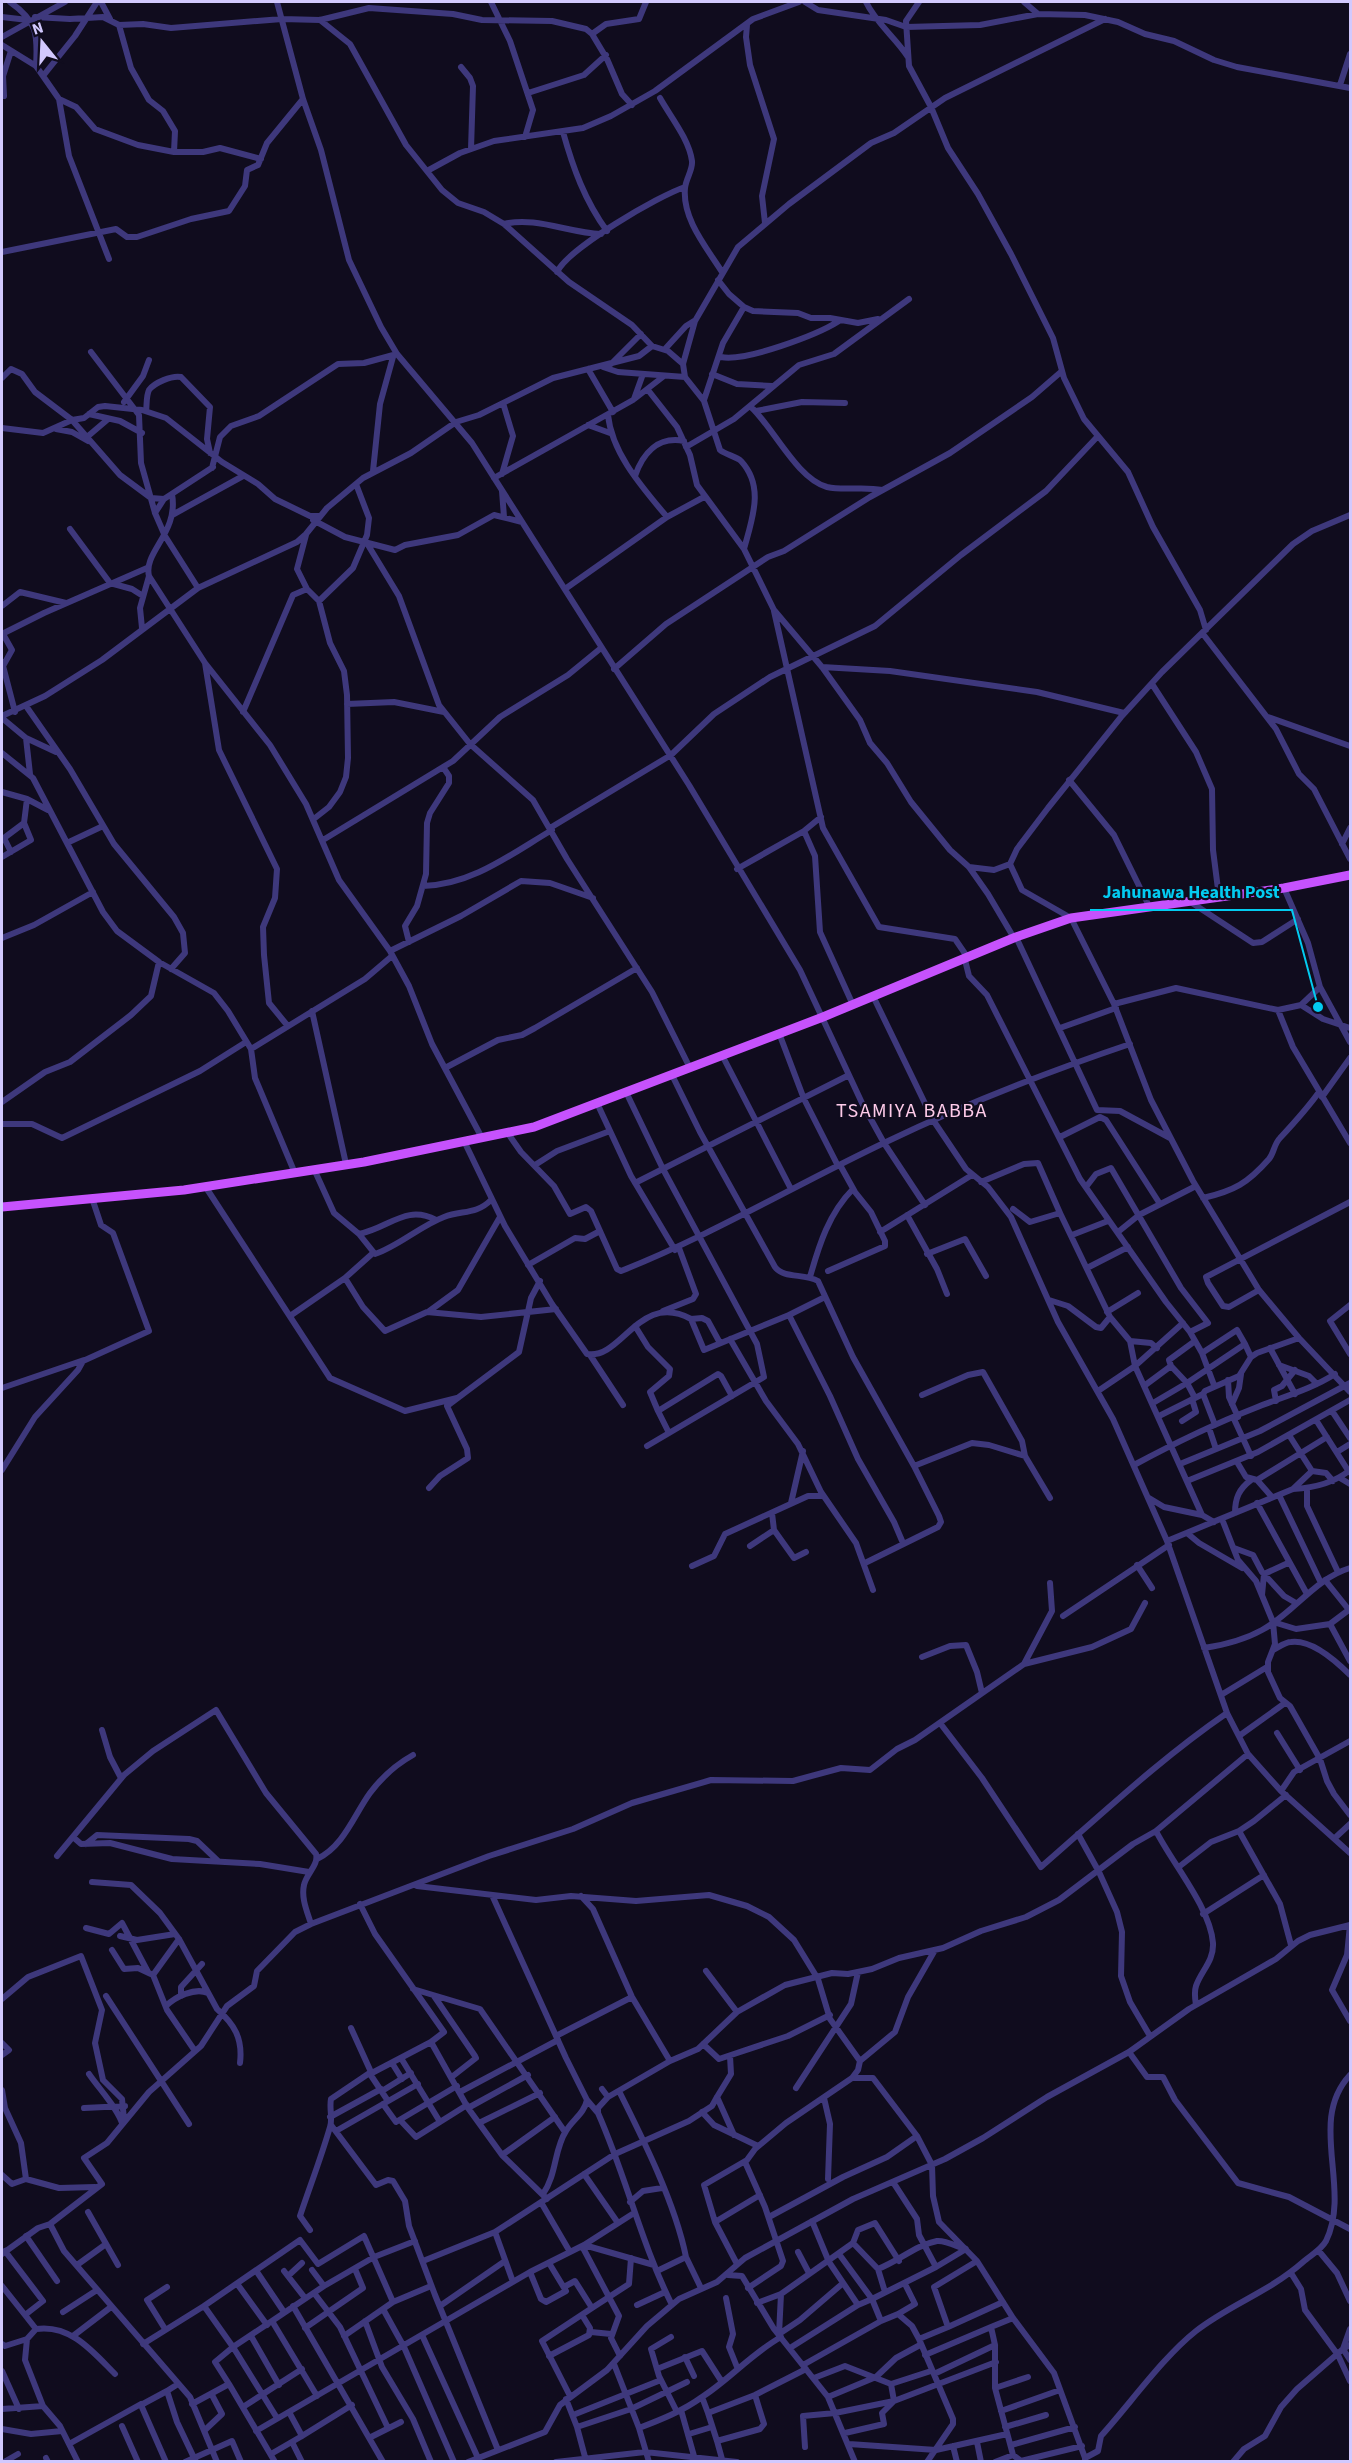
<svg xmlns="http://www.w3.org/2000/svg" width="1352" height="2463" viewBox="0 0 1352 2463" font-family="'Source Sans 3',sans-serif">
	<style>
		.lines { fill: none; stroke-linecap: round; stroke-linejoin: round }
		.minor { stroke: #3e387c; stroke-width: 6 }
		.primary { stroke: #c652fd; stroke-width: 9 }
		.labels { text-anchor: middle; stroke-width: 4.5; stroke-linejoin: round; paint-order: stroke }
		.quarter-label { font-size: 20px; letter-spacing: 1.5px; fill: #fecbe9; stroke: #100c1e }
		.leader { fill: none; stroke: #03cbf0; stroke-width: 2 }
		.callout-dot { fill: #03cbf0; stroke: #100c1e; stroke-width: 2 }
		.callout-label { font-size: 18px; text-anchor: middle; font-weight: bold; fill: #03cbf0; stroke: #100c1e; stroke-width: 4.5; stroke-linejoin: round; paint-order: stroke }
	</style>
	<rect width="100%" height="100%" fill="#100c1e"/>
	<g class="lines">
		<path class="minor" d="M10,2C37,21 38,34 36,66
			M101,2L110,19
			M277,2L303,99L321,150L349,260L381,327L397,354L472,443L689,785L800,970L862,1103L884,1143L925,1205
			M491,2L510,41L533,110L525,137
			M805,2L818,10L886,20L906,27L980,25L1038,14
			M866,2C876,23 895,37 908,57
			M919,2L906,21L909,66L931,107L948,148L978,194L1011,254L1053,338L1064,378L1084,419L1128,472L1153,527L1200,610L1206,630
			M1024,2L1038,14L1085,15L1118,22L1145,34L1174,41L1214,60L1237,67L1350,88
			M2,17L28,20
			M35,17L70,19L103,17L119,25L143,24L171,28L282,19L320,20L369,8L453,14L482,20L552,21L586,29L592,34L607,59L622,94L632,105
			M320,20L350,44L406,145L442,190L458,203L484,212L504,224L569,282L632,325L652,346L668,351L683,364
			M119,25L131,68L149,100L163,111L175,131L174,152
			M747,25L746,37L750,65L774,139L762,196L765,223
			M592,34L606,24L639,19L646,2
			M2,37L65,2
			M2,45L36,66L59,99L69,156L109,259
			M461,67L470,78L473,86L471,149
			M43,76L75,36L97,2
			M1340,85L1350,54
			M528,93L584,75L606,55
			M4,96L3,76L11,51
			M660,98C670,116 689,139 692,161C693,170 686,178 685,188C682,219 707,248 722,272
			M59,99L76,107L95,129L138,145L174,152H203L220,148L261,159
			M563,132C573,168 585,201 607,231
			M427,171L460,153L494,141L583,128L611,116L655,91L753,19L799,2
			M504,224C535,216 569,233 601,234
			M2,252L116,229L127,237H137L191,219L229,211L245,186L247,170L258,165L267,143L303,99
			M557,272C569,248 658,196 685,187
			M718,280L729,294L744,307L753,311L798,313L811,318H830L858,323L878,319
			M665,349L686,326L694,321
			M91,352L139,415L141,463L155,513L165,536L198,588
			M721,357C745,362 817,335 839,321
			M611,364L641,334
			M603,367L618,372L685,377
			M588,369L613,412
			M712,374L737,384L772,386
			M2,378L11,369L22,374L35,392L72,420L120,475L151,498L164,499
			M648,390L677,427L690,455L697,485L744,549L774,610L822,667L860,720L870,743L887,763L911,802L950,850L969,867L988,894L1014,938
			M634,399L643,374
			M704,400L723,343L744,307
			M124,402L143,376L149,360
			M751,407C773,427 797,479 827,487C844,491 864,486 882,490
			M146,411C147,405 146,396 149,390C154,383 172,375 181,377L210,407L207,439L210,453
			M756,411L802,402L845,403
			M89,414L120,421L142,433
			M608,415C612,454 643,488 667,517
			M588,425L610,433
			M2,428L43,433L72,420L84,418L98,407L105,406L142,410L166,418L222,462L258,484L275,499L310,516H319
			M56,429L72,432L88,441
			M87,437L107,420
			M686,447L734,419L799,365L834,354L909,299
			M212,468L220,437L231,426L259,416L338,364L364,363L397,354
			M373,471L380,404L393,357
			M502,474L513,436L503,403
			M635,476C643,453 658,436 684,441
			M494,478L633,400L664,376
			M502,491L504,517
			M172,494C179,533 143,552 149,576L205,663L270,745L306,804L339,880L390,951L409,986L432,1044L482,1138
			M155,513L164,499L213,467
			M174,514L243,476
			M1350,515L1312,531L1293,544L1162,672L1121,717L1048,808L1017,849L1010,864L1022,890L1071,918L1114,1004L1151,1100L1193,1181L1259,1290L1299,1338L1350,1392
			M313,520L345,537L395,550L405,545L458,535L494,515L522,522
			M70,529L110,583L132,589L143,596
			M306,535L297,569L307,589L319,601L330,643L344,671L347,695L348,758L346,777L340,792L329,807L315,818
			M368,545L399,596L439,705L470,744L533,800L567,859L652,992L690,1068
			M744,549C752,519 765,487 741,461C736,456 726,455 720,450L704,401L685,377L683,364L695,321L738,247L789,204L871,143L894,133L945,98L1105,19
			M565,589L667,517L704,497
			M319,601L353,568L367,535L369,518L356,484
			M2,606L20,592L66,603
			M774,611L823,828L879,927L955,939L968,958
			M142,628L140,608L149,576
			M2,634L44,613L147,568
			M3,634L12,650L3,666
			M1203,634L1276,729L1299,774L1314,789L1350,859
			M2,662L15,712
			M205,663L219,750L277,869L275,898L263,927L264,955L269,1003L287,1025
			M822,667L890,671L1037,692L1124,713
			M614,669L666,624L768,557L784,551L870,497L950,453L1032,397L1062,371
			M1152,684L1196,752L1212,789L1213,850L1219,897
			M347,704L394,702L444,712
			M26,706L70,769L114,844L174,917L183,933L185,953L171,969
			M243,712L293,595L307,589
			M2,716L45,696L102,660L198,588L297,542L306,534L327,508L363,478L411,453L456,422L479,415L553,378L639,356L652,346
			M1268,717L1350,746
			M2,718L26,738L56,752
			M26,738L30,774
			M2,753L33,778L103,912L117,931L159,962L214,993L228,1011L251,1049L255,1078L294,1171
			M1069,780L1114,835L1149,906
			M2,792L27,799L48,810
			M550,828L671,755L714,714L770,677L875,626L961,555L1046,491L1098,436
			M804,831L815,856L820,932L853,1005
			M323,840L453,761L500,717L568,675L601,648
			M69,842L103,826
			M1342,844L1350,828
			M11,852L4,838L24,823
			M2,857L31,840L24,823L27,799
			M969,867L994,870L1010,864
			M737,869L804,831L821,817
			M423,886C472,885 511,854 552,830
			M1284,888L1308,943L1320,987L1350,1042
			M1189,901L1253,943L1262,942L1298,919
			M1016,937L1097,1110L1120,1111L1170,1138
			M2,938L34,925L93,892
			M409,942L405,926L417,906L426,874L427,823L430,813L449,783V776L443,767
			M390,951L461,916L521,881L550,883L593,898
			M965,960L969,976L987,995L1080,1179L1166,1302L1190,1332L1202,1353L1214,1385
			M873,996L933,1120L966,1169L988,1187L1011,1217L1058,1322L1113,1419L1167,1541L1227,1713L1248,1754L1281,1791L1350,1853
			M1114,1004L1176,988L1278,1010L1301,1005L1320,987
			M1301,1005L1323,1019L1350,1028
			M1278,1010L1293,1047L1350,1143
			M312,1011L346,1164
			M1060,1028L1116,1008
			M779,1033L804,1099L838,1166
			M251,1049L365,979L392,956
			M722,1055L791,1189
			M445,1068L498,1040L522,1035L535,1028L637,968
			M672,1075L700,1132L775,1267C784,1279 804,1273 818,1281L853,1357L914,1466
			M626,1092L663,1169L757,1344L764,1377L647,1446
			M1322,1097L1350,1058
			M2,1102L45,1072L70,1062L131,1015L151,996L159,962
			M597,1103L631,1176L675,1250
			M2,1124H32L62,1138L200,1071L246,1042
			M507,1132L521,1152L554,1186L570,1214L586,1207L591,1211L617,1269L621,1271C712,1235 797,1184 886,1142C965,1104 1047,1072 1130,1044
			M1060,1137L1100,1117L1106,1120L1160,1204
			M464,1141L505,1226L552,1304L587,1354C622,1360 639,1291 691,1319L704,1350L789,1315L830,1396L858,1459L894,1522L903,1543
			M535,1165L557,1151L610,1131
			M314,1169L334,1213L359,1234L375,1254C399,1246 420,1226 444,1217C462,1210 476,1215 491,1200
			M981,1182L1024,1164L1038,1163L1060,1213
			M635,1183L849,1075
			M205,1186L330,1378L405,1411L457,1398
			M1086,1187L1096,1174L1111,1168L1181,1288L1208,1323L1190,1332
			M1203,1198C1234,1191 1248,1183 1269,1159C1274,1153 1274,1144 1280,1138C1294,1123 1307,1109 1319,1092
			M1013,1209L1030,1222L1060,1213L1110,1317L1130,1341L1135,1366L1202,1515L1214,1522
			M907,1215L937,1269L947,1294
			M880,1232L972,1175
			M1118,1232L1139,1215L1196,1186
			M359,1234C389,1228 406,1204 436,1220
			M1072,1235L1108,1221
			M927,1254L965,1239L986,1276
			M528,1265L575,1238L585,1239L600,1231
			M1087,1268L1128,1247
			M828,1271L885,1246V1241L871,1212L855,1192L840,1165
			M810,1277C819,1245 829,1213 853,1189
			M345,1278L363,1307L385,1331L427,1312L481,1317L556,1309
			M1259,1290L1229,1307L1223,1306L1208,1283L1206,1277L1350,1202
			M1049,1300L1068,1306L1096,1327L1101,1328L1110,1317
			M1350,1305L1330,1321L1350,1354
			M663,1311L693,1299L696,1294L679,1248
			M428,1312L458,1290L500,1217
			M1107,1312L1138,1293
			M789,1315L825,1297
			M290,1316L345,1278L373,1253
			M691,1319L702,1318L708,1321L720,1343
			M635,1326L648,1347L670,1369L669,1376L650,1392L658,1411L718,1374L721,1376L732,1396
			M730,1339L766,1401L798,1444L821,1492L856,1543L873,1590
			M1130,1341L1151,1343L1157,1348
			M1270,1348L1295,1394
			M1202,1353L1237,1330L1245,1344
			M590,1355L623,1405
			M1279,1365L1309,1376L1317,1384
			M1171,1366L1169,1360L1195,1341
			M1228,1380L1229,1397L1238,1417
			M1144,1386L1171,1366L1187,1383L1245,1344L1251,1357
			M2,1388L84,1360
			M1098,1391L1135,1366L1183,1323
			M922,1395L968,1375L983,1372L1022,1441L1025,1456
			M1276,1401L1274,1390L1282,1386L1295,1370
			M1153,1403L1187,1383L1195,1398
			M1232,1404L1239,1388L1241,1374
			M658,1411L669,1433
			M1332,1411L1350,1438
			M1159,1416L1203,1394
			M1234,1419L1251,1456
			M1316,1420L1349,1472
			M1182,1421L1196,1412L1192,1399
			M1215,1425L1203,1394L1205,1391L1239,1376L1251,1357L1257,1353L1299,1338
			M1209,1428L1216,1449
			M1289,1435L1312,1471
			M1337,1452L1350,1444
			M1237,1462L1246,1477L1257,1480L1327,1437
			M1180,1464L1260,1431L1350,1383
			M1134,1465C1173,1444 1214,1424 1255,1408C1282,1397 1310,1390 1335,1374
			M2,1470L35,1417L78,1370L83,1361L149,1331L113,1233L101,1225L92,1198
			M1340,1478L1350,1484
			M1257,1480L1272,1497
			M1187,1481L1258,1452L1350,1400
			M429,1488L440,1476L468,1458L467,1449L447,1406L519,1352L531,1298L540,1281
			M1307,1488V1506L1338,1572
			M1293,1489L1312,1471L1326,1473L1333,1481
			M1279,1495L1321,1583
			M1149,1498L1164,1507L1202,1515
			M791,1503L803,1451
			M1257,1503L1307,1594
			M772,1513L774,1530L794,1558L806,1552
			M1235,1513C1235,1498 1239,1489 1251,1480
			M1222,1519L1238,1560L1256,1581L1273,1622L1296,1629L1330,1624L1350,1661
			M1187,1533L1199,1543L1242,1568
			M1167,1541L1293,1489C1314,1488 1334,1483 1350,1470
			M750,1546L774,1530
			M1234,1548L1253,1555L1262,1572L1284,1596L1296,1603
			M865,1563L938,1527L941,1522L939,1516L914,1466L972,1443L989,1445L1025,1456L1050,1498
			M1137,1565L1152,1588
			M692,1566L714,1556L725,1534L808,1496H823
			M1325,1580L1349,1610
			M1262,1595L1264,1574L1288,1563
			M1063,1616L1169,1545
			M1273,1622L1275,1644L1268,1662V1672L1280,1698L1290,1706L1320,1759L1327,1781L1334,1794L1350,1815
			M1330,1624L1350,1609
			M1204,1648C1224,1645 1244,1640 1262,1630C1294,1613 1314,1579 1350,1568
			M1273,1650C1279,1647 1285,1642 1291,1642C1312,1639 1337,1662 1350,1675
			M922,1657L950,1646L966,1645L977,1672L982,1693
			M1024,1664L1052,1611L1050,1583
			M1221,1695L1267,1667
			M940,1723L982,1778L1041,1867C1102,1814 1160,1759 1227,1713
			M102,1730L110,1757L121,1778
			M1277,1733L1300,1770
			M1239,1736L1285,1703
			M1281,1791L1294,1772L1350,1741
			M1156,1831C1172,1863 1210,1907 1213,1943C1214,1961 1201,1971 1196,1986C1194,1992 1195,1999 1196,2005
			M1239,1831L1280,1904L1291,1945
			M1078,1834L1099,1872L1117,1912L1122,1932L1121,1976L1130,2002L1150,2036
			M73,1837L81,1844L110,1843L172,1859L260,1864L309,1872
			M1336,1837L1350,1824
			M86,1844L97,1835L189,1839L197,1841L218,1861
			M57,1856L124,1775L153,1751L216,1710L266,1793L316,1854C319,1865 306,1874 304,1885C301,1898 307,1911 311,1924
			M317,1859C344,1846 354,1815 370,1793C382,1777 395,1765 413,1755
			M1180,1866L1211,1842L1239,1831L1254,1821L1286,1795
			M92,1882L131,1885L160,1913L179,1939L217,2009C234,2024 243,2038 240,2063
			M417,1886L536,1900L571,1896L636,1901L709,1895L747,1906L769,1917L794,1940L818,1979L830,2019L860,2061L858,2070L852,2078L786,2123L755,2149L747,2160L704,2185L715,2222L737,2264
			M492,1895L566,2058L587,2100L598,2113
			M581,1896L593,1909L632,1997L670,2061
			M360,1904L375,1934L444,2032L431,2042
			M1203,1914L1264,1875
			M1350,1925L1347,1955L1332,1990L1350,2021
			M86,1928L109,1934L122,1923L148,1972
			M120,1936L137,1940L175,1934
			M112,1950L124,1969L138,1968L153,1975L167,2010L195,2051
			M706,1971L737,2012
			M153,1975L179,1939
			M413,1989L480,2009L565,2132
			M106,1996L189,2124
			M181,1996V1987L202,1964
			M434,1996L475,2056L476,2058L453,2076
			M2,1999L28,1977L81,1956L102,2010L95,2043L103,2080L122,2099L124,2119
			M166,2006C175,1997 195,1987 208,1993
			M556,2036L632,1997
			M2,2043L9,2050L2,2055
			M703,2044L719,2059L788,2036L830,2015
			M1129,2052L1147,2077H1163L1175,2100L1238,2183L1289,2197L1350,2229
			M401,2058L440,2122
			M860,2061L895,2032L908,1997L935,1950
			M392,2063L402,2079
			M89,2074C100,2090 116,2106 122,2123
			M852,2078H873L917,2136L932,2165L933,2196L939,2222L977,2261L1013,2318L1054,2373L1085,2458
			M796,2088L851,2004L858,1972
			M602,2089L608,2097
			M2,2090L5,2108L21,2143L26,2179
			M382,2091L411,2073
			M619,2091C644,2141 675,2203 686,2257L657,2271
			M460,2092L558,2040
			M717,2097L734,2135
			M824,2098L830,2124L828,2179
			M388,2101L370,2074L431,2042L468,2108L502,2155L547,2199
			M383,2104L396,2122L457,2086
			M84,2108L125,2106
			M468,2108L528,2075
			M702,2112L714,2125L758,2146
			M330,2117L381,2089
			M400,2120L416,2137L467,2105
			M479,2123L540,2093
			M331,2125L376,2185L388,2180L393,2181L405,2201L409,2226L435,2295L498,2450
			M336,2131L418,2084
			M502,2155L555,2117
			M745,2162L765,2207L783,2261L781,2266L748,2288
			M584,2174L618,2223
			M2,2175L12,2184L26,2179L59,2188L95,2187
			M543,2194C557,2174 554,2149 566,2131C573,2119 584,2114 587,2100
			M630,2202L643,2191L662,2188
			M542,2204L570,2252
			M88,2212L118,2265
			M769,2217L843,2177L887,2157L917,2136
			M812,2221L829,2262L858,2305
			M715,2222L760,2195
			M50,2224L64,2251L190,2397L217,2462
			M310,2230L300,2216C310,2186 321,2158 330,2127C333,2119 329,2108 331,2099L371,2072L351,2028
			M495,2232L513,2282
			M26,2236L57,2281
			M853,2243L858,2230L875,2223L899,2261
			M584,2245L654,2265
			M582,2246L619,2316L611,2338L620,2356
			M1318,2250L1337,2273L1350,2301
			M798,2252L809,2273
			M2,2254L38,2228L50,2224L102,2184L84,2158L107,2143L149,2092L201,2046L227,2006L254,1986L257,1971L295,1932L311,1924L489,1856L573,1829L632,1803L711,1780L793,1781L841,1768L870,1770L897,1749L915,1740L1024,1664L1092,1647L1131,1629L1145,1603
			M686,2257L701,2288
			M423,2261L495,2232L615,2154L689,2121L712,2106L717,2097L731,2074L730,2056
			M77,2265L106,2244
			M936,2267L966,2249
			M878,2269L885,2292
			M284,2271L305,2298
			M257,2272L284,2312
			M530,2272L541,2299L546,2302L566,2291L549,2263
			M1291,2273L1301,2289L1305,2310L1338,2355L1350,2381
			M728,2275L742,2276L774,2329L828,2397L855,2462
			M288,2276L302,2263
			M238,2285L267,2325
			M2,2286L25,2315L43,2301L5,2251
			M324,2286L374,2257L415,2241
			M564,2287L575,2281L592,2308L629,2284L631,2258
			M314,2293L340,2327L388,2428
			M726,2298L733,2334L729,2347L737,2367
			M757,2303L781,2294L853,2243L878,2269C899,2261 916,2245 937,2241C945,2240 958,2247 965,2249
			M637,2305L665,2292
			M672,2305C641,2243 626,2176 598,2113V2108L608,2097L670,2061L698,2049L737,2012L785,1985L832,1973L848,1974L872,1969L899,1958L943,1948L981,1931L1026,1917L1059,1900L1133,1844L1156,1831L1248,1754
			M293,2306L383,2462
			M440,2306L505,2261
			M383,2309L404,2347L454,2462
			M63,2312L97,2290
			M898,2314L915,2304L905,2284
			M25,2315L36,2329C71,2324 93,2352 115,2374
			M1013,2318L991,2327L995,2345V2388L1013,2455L1021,2461L1082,2446
			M272,2321L324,2286L312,2270
			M365,2321L382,2367L413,2419L431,2462
			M881,2321L898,2314L912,2326L919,2339
			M948,2327L1003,2302
			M305,2328L363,2288L355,2269
			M36,2329L27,2339L25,2360L43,2406L60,2426L78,2462
			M165,2329L147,2300L167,2287
			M591,2332L611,2334
			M779,2334L800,2320L842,2284
			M779,2334L781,2294
			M422,2335L478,2458
			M73,2336L111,2307
			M251,2336L279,2385
			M344,2336L393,2302L431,2286
			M671,2337L651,2349L659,2376L677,2412
			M2,2344L5,2346L27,2339
			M143,2344L204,2306
			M1350,2345L1343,2349L1350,2360
			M790,2348L858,2305L872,2299L839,2254
			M925,2355L991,2327
			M549,2356L589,2335L590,2328L582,2315
			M685,2357L694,2376
			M614,2364L639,2428
			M803,2365L881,2321L872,2299L936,2267L919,2235L917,2219L893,2182
			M657,2369L702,2351L722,2382
			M2,2371L19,2409
			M934,2374L995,2345
			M814,2378L845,2366L891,2384L931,2371
			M178,2384L167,2391L177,2422L196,2462
			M229,2384L275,2462
			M995,2388L1028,2377
			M570,2396L542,2341L592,2308
			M702,2397L708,2413
			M828,2397L876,2377L896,2358L920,2345
			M566,2399L577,2427L585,2457
			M192,2404L229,2384L215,2362L233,2347L204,2306L300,2240L318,2264L364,2236L393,2302
			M243,2407L302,2369
			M2,2409L43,2406
			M681,2410L694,2456
			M1001,2411L1060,2390
			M289,2412L302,2436L352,2405
			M573,2415L661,2380
			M277,2418L233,2347L272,2321L317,2396
			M122,2426L138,2462
			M577,2427L631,2409L687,2382
			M1005,2427L1046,2415
			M2,2429L31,2434L62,2431
			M205,2430L222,2414L212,2395
			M256,2431L530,2272L584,2245L634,2213
			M845,2433L884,2424L882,2413L894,2401L891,2384
			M689,2434L712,2427
			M371,2437L401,2422
			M717,2441L708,2413L755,2395L806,2369
			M292,2442L302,2462
			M977,2442L981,2462
			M69,2444L141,2404
			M849,2444L936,2450L1007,2434
			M1011,2445L1075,2427
			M953,2446L957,2462
			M805,2447L803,2416L835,2413L894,2401L996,2362
			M271,2454L302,2436
			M46,2458L48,2462
			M722,2459L717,2441L760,2429L764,2424L755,2395
			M4,2462L18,2454
			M166,2462L141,2405L167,2391
			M185,2462L232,2441L241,2462
			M468,2462L545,2432L560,2405L607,2370L647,2326L679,2299L717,2282L745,2258L853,2199L945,2159L983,2138L1047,2097L1129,2052L1189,2009L1276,1959L1298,1941L1310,1935L1350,1925
			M556,2462L645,2452L737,2462
			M649,2462L639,2428C660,2420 683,2411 702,2397C730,2379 751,2354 781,2337
			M927,2462L953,2424V2419L919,2339L948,2327L934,2287L977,2261
			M995,2462L1013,2455
			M1085,2462V2458L1098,2451L1101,2436C1130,2404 1163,2357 1196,2331C1229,2305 1269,2292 1303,2262C1311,2255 1321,2250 1326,2241C1352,2188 1307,2121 1350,2075
			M1233,2462L1244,2449L1265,2436L1281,2407L1297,2389L1343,2349L1350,2329"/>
		<path class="primary" d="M2,1207L184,1190L364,1162L534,1127L823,1017L1016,937L1071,918L1284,888L1350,875"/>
	</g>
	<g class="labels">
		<g class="quarter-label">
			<text x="912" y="1117">TSAMIYA BABBA</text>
		</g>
	</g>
	<path class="leader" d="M1318 1007L1292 910H1090"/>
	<circle class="callout-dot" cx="1318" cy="1007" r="6"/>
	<g class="callout-label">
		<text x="1191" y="898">Jahunawa Health Post</text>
	</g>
	<rect width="1352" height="2463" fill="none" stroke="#d2c9fe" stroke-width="6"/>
	<g transform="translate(42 42) rotate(342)" stroke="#100c1e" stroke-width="4.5" paint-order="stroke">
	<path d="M0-4.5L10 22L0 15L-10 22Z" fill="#d2c9fe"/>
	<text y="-9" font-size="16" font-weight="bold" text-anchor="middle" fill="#d2c9fe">N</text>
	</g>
</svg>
